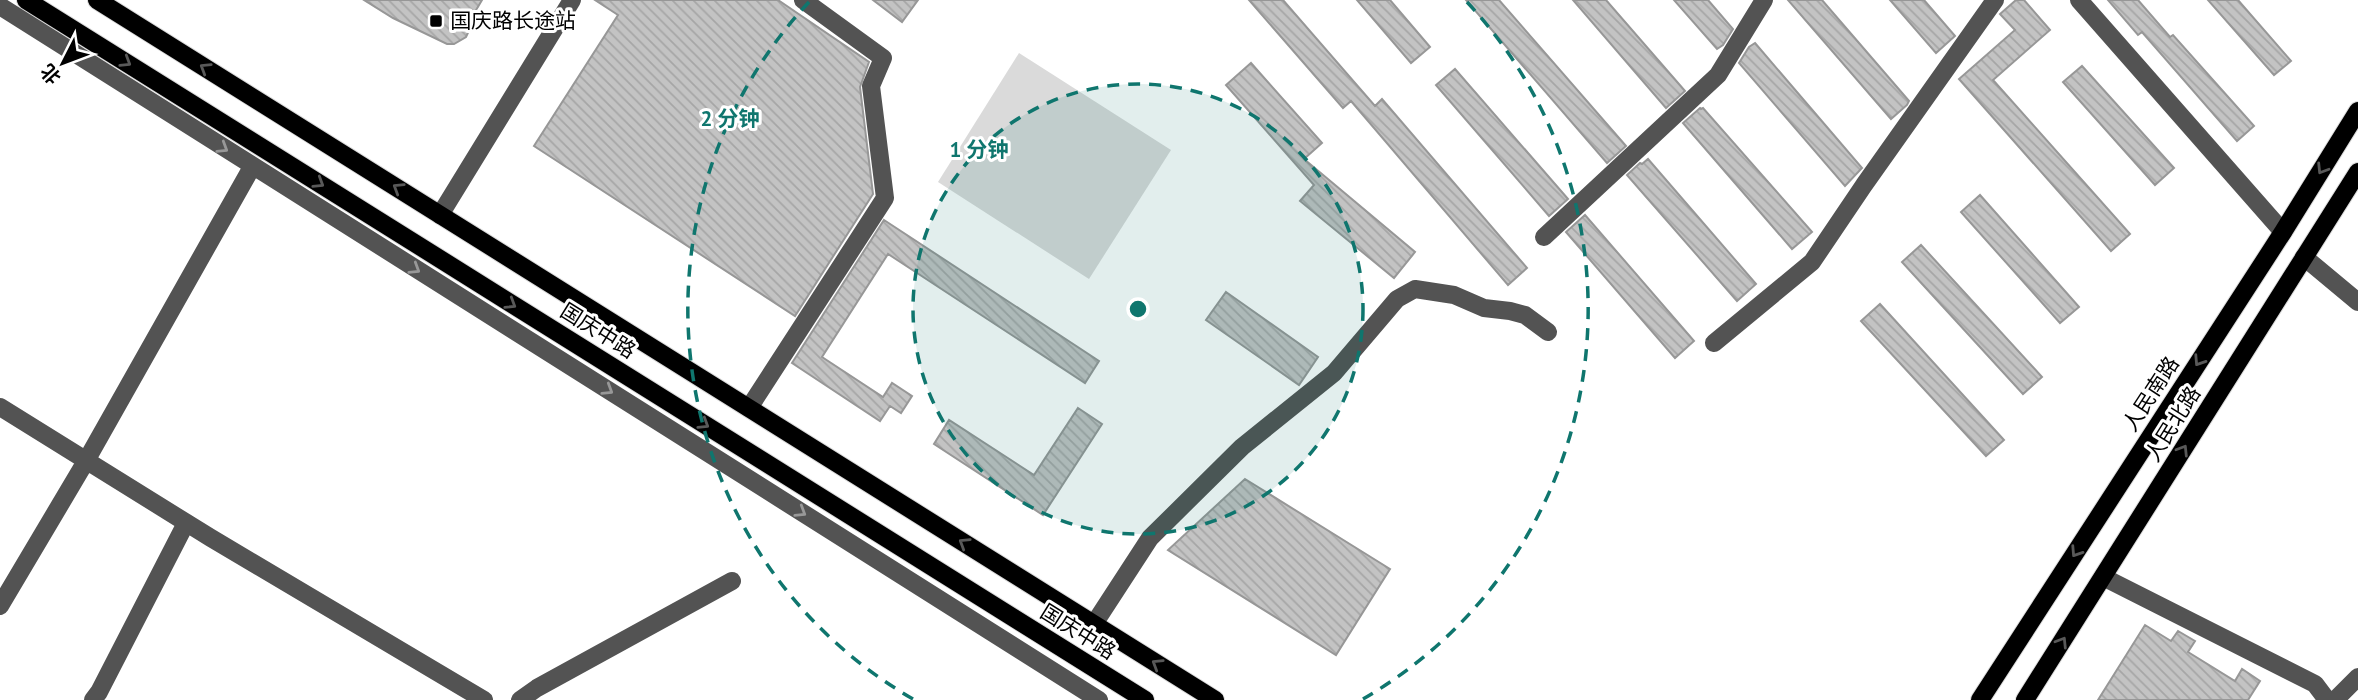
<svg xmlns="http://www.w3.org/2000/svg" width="2358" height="700" viewBox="0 0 2358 700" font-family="'PT Sans','Noto Sans SC',sans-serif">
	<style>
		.grass { fill: #dadada }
		.building { fill: url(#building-back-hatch); stroke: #979797; stroke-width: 2 }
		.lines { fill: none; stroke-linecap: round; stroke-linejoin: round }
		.major-casing { stroke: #dbdbdb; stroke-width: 20 }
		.minor { stroke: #535353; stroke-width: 18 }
		.major { stroke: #000; stroke-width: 18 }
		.oneway { stroke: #595959 }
		.oneway2 { stroke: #989898 }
		.ring { fill: none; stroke: #0f766e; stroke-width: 3.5; stroke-dasharray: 12 9 }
		.poi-dot { fill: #000; stroke: #fff; stroke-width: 2.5 }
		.labels { text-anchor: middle; stroke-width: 6; stroke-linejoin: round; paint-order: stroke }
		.poi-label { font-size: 21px; fill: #000; stroke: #fff; text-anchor: start }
		.street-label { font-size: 21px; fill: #000; stroke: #fff }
		.centre { fill: #0f766e; stroke: #fff; stroke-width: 3.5 }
		.ring-label { font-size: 21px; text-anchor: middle; font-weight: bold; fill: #0f766e; stroke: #fff; stroke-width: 6; stroke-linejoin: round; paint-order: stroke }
	</style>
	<defs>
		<pattern id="building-back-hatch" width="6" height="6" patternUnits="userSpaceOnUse" patternTransform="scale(1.75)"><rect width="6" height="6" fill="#c3c3c3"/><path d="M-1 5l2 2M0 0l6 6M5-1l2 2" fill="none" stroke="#a6a6a6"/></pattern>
	</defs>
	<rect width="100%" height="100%" fill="#fff"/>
	<path class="grass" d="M1019,53L1171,150L1089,279L938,182Z"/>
	<path class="building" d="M364,0H482L472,17V24L466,37L454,44H447L393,18Z
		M595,0H778L869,62L860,87L873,194L795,316L534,146L618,15Z
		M873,0H918L902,22Z
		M1249,0H1283L1375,106L1382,99L1527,268L1508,285L1351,101L1343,108Z
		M1357,0H1390L1430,47L1411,63Z
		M1466,0H1499L1626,146L1607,163Z
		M1573,0H1606L1685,91L1666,108Z
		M1674,0H1708L1733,29L1723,45L1717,49Z
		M1788,0H1822L1909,101L1907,105L1891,119Z
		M1890,0H1924L1955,36L1936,53Z
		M2016,0H2024L2050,30L1993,80L2130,234L2111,251L1959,79L2015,30L2000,14Z
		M2108,0H2138L2170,37L2173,35L2254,126L2237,141L2142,32L2138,35Z
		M2208,0H2238L2291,61L2274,75Z
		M1755,43L1862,168L1845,186L1739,63L1749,47Z
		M1251,63L1322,143L1304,159L1415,252L1394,278L1300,201L1314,185L1226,85Z
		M2082,66L2174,168L2155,185L2063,82Z
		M1455,69L1568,199L1549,216L1436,85Z
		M1700,108L1701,109L1703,108L1812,232L1792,249L1683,123Z
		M1648,159L1756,284L1737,301L1627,175L1640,163L1642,164Z
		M1980,195L2079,307L2060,323L1961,212Z
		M1585,215L1694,341L1675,358L1566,232Z
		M884,220L1099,361L1085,383L888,254L822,357L883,397L892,383L912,396L901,413L890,406L880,421L792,363Z
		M1921,245L2042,377L2023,394L1902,262Z
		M1226,292L1318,357L1299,385L1206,320Z
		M1880,304L2004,440L1986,456L1861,321Z
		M1078,408L1102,424L1043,515L934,444L949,420L1034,475Z
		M1245,479L1390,569L1336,655L1168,550Z
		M2145,625L2171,641L2178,631L2195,641L2188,652L2235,681L2242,669L2260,681L2248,700H2098Z"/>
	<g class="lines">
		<defs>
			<path id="major" d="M26,0L1145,700
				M97,0L1215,700
				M1980,700L2283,232L2358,111
				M2025,700L2358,172"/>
		</defs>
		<use href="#major" class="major-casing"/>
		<path class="minor" d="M2079,0L2283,232
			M0,6L1099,700
			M440,215L572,0
			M1544,237L1718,75L1764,0
			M2304,257L2358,302
			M1714,343L1812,262L1864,185L1995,0
			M0,407L211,538L484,700
			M749,408L885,198L871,86L883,58L803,0
			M2103,577L2315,684L2327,700
			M0,606L86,461L252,167
			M1094,624L1150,538L1242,447L1334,373L1397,299L1415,289L1454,295L1484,308L1510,311L1525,315L1548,332
			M93,700L99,692L186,523
			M520,700L537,688L732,581
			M2335,700L2358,677"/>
		<use href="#major" class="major"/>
	</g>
	<defs><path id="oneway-chevron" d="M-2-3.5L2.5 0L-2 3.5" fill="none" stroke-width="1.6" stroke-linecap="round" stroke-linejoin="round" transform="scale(1.75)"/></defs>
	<g class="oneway">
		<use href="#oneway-chevron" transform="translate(126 62) rotate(32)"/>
		<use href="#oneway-chevron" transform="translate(205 68) rotate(-148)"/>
		<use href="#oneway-chevron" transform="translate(2322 169) rotate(122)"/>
		<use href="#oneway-chevron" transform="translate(319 183) rotate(32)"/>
		<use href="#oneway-chevron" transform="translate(398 188) rotate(-148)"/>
		<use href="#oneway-chevron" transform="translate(511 304) rotate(32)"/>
		<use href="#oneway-chevron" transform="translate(2199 361) rotate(123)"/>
		<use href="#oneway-chevron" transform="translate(704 424) rotate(32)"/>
		<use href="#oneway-chevron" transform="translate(2183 450) rotate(-58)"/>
		<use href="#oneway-chevron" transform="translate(964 543) rotate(-148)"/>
		<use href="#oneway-chevron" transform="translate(2076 552) rotate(123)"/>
		<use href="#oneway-chevron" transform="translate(2062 642) rotate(-58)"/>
		<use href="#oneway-chevron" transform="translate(1157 664) rotate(-148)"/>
	</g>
	<g class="oneway2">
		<use href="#oneway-chevron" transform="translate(223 148) rotate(32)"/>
		<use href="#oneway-chevron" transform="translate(415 269) rotate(32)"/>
		<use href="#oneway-chevron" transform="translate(608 390) rotate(32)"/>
		<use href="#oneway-chevron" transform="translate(801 512) rotate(32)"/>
	</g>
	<circle cx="1138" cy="309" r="225" fill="#0f766e" fill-opacity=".12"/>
	<g class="ring">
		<circle cx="1138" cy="309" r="225"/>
		<path d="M913 699A450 450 0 0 1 809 2M1467 2A450 450 0 0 1 1363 699"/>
	</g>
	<rect class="poi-dot" x="429" y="14" width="14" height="14" rx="3.5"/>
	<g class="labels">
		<g class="poi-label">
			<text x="450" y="28">国庆路长途站</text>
		</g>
		<g class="street-label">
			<text transform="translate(598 331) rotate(32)" y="7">国庆中路</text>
			<text transform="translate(2151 394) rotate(-57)" y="7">人民南路</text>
			<text transform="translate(2173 424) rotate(-58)" y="7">人民北路</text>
			<text transform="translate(1078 632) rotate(32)" y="7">国庆中路</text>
		</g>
	</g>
	<circle cx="1138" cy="309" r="10" class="centre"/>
	<g class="ring-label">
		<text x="730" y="126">2 分钟</text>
		<text x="979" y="157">1 分钟</text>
	</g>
	<g transform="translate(63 63) rotate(228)" stroke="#ffffff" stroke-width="5" paint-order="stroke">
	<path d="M0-5L12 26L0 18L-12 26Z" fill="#000000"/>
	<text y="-10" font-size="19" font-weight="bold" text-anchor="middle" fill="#000000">北</text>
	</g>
</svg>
